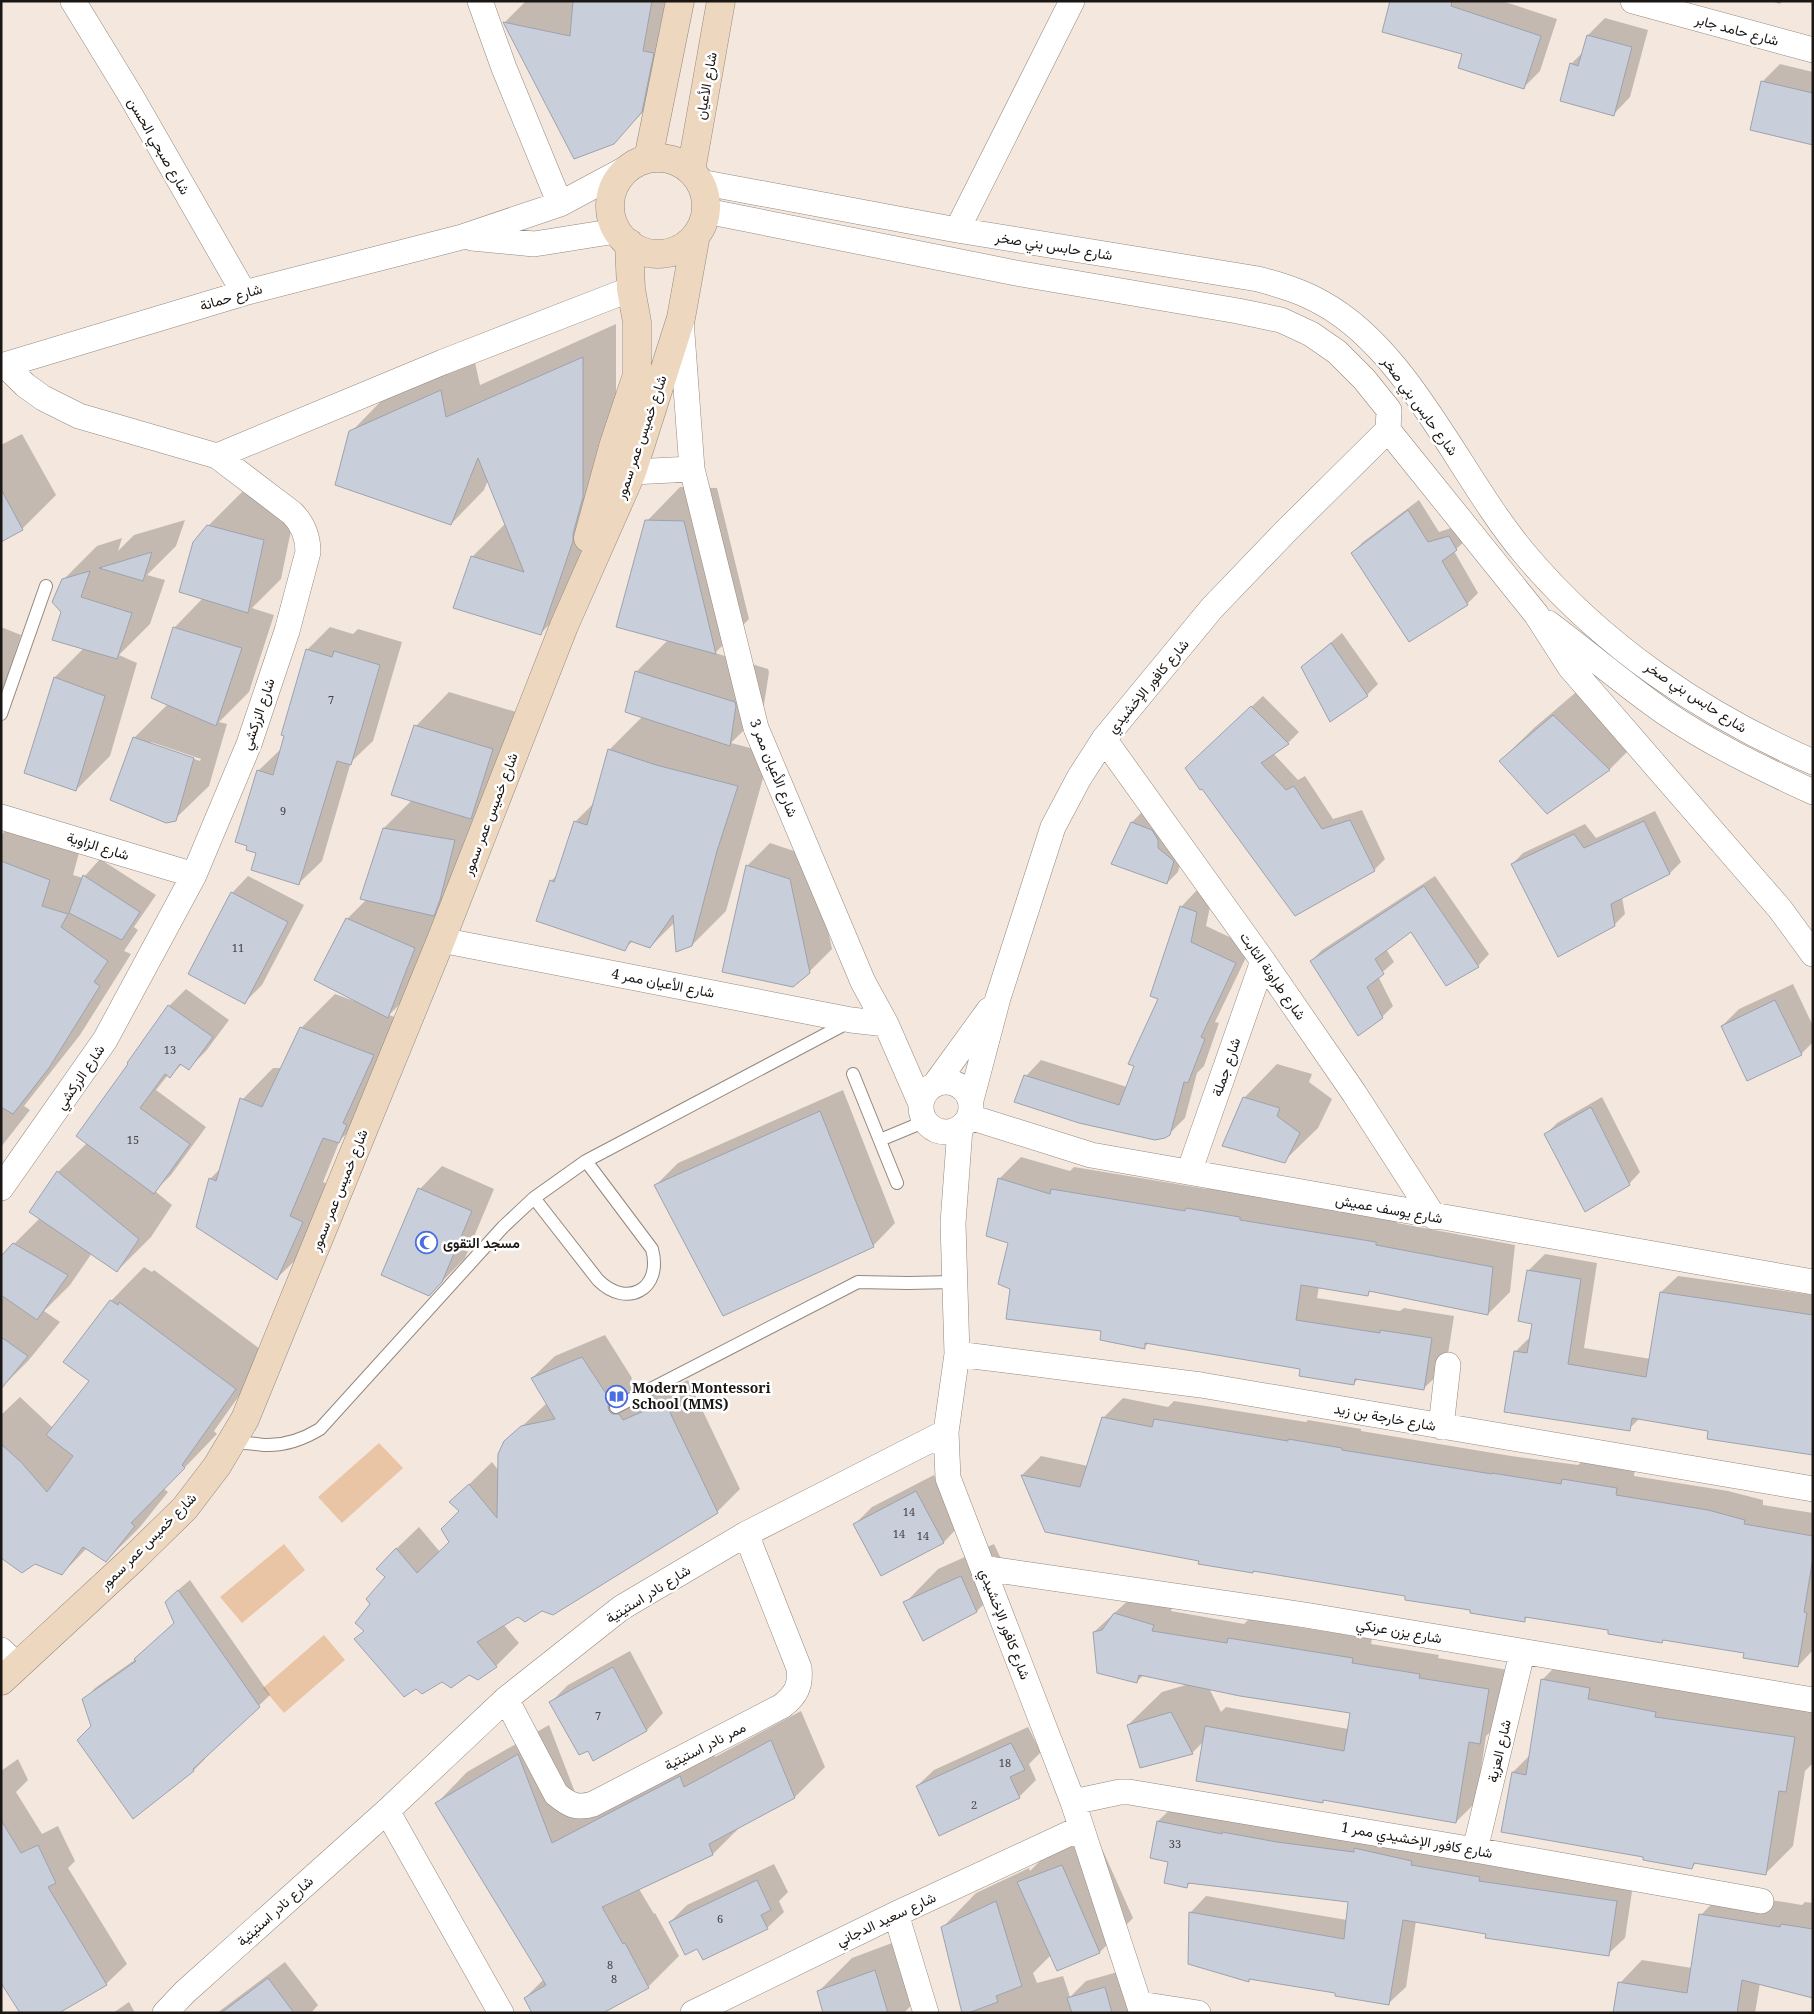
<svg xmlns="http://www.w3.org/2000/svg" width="1814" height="2014" viewBox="0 0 1814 2014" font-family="'Noto Serif',Vazirmatn,serif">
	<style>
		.green { fill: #e9c4a5 }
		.shadow { fill: #0003; fill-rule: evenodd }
		.building { fill: #c9cedb; stroke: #9da2ae }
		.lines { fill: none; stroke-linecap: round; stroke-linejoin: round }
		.lane-casing { stroke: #93887f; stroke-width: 14 }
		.street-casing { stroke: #93887f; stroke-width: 26 }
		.secondary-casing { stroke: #93887f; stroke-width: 29 }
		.lane { stroke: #fff; stroke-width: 12 }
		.street { stroke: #fff; stroke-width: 25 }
		.secondary { stroke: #edd7bf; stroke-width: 28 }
		.labels { text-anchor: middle; stroke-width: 5; stroke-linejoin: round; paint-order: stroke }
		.number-label { font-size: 11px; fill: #464445 }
		.street-label { font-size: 14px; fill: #1a1613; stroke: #fff }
		.poi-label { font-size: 14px; font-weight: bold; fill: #1a1613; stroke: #fff; text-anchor: start }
	</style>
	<rect width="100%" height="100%" fill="#f4e8de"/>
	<path class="green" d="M379,1443L403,1468L342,1523L318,1497Z
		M284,1544L305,1570L242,1623L220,1597Z
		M324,1635L345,1660L284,1713L263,1688Z"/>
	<path class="shadow" d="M526,1H679L647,108L613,142L575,157L505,22Z
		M1392,1H1502L1557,19L1540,71L1523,88L1464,53Z
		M1771,1H1782L1780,4Z
		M1605,18L1648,30L1630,97L1614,114L1571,64L1583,52L1588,35Z
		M1780,64L1813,72V144L1763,81Z
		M616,324V463L574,600L541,633L472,557L506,523L488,480L484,490L451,524L351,432L384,398L474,358L480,385Z
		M22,434L56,495L22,529L1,541V445Z
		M680,487L717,488L749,619L715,653L768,669L769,672L763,711L731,743L770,753L726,911L692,945L675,922L650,947L633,941L624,949L551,881L558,874L575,822L595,802L609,750L643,716L636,672L668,640L647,521Z
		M242,492L296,506L281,579L252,608L274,615L249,692L219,722L227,724L209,786L175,819L134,738L168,704L152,697L175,627L203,598L208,526ZM151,742L201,759L200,761L151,744Z
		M1419,500L1439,532L1460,525L1468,538L1454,551L1478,593L1467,604L1352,553L1363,542Z
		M185,520L176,546L147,575L165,580L150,624L119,655L137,663L110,756L76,790L55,677L84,648L63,612V580L97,546L122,538L118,551L134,535Z
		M1,627L21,635L1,695Z
		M330,627L353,634L358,629L402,642L373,741L351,762L322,861L299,883L257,852L258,771L282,748L307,650Z
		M1342,633L1378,684L1367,695L1302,667Z
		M1588,682L1643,736L1610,769L1547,812L1500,761L1534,728Z
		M449,692L526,715L467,881L437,910L448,915L421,983L389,1015L406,1021L373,1108L340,1140L323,1182L336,1188L311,1245L277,1278L210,1179L220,1169L240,1102L273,1068H281L301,1028L335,994L354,1001L347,919L367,899L384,828L412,800L416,726Z
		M1263,696L1299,732L1288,743L1273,753L1298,780L1305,776L1333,819L1362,810L1385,859L1374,870L1198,757Z
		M1143,811L1184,850L1178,872L1167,883L1113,864L1132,822Z
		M1655,811L1681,862L1670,873L1622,897L1625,914L1614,925L1512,864L1523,853L1585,824L1596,838Z
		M13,823L80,849L73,875L83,878L100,859L156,895L134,927L138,930L124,951L131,954L80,1035L24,1106L30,1110L1,1147V835Z
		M770,843L812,857L832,949L809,972L747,866Z
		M248,876L304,905L262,985L245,1002L232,893Z
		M1435,876L1489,954L1478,966L1447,984L1411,930L1386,949L1394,962L1378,976L1393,1006L1382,1017L1311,961L1322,950Z
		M1196,891L1212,897L1206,926L1251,947L1215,1022L1219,1023L1204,1066L1197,1073L1185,1118L1169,1134L1026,1076L1041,1060L1127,1087L1159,998L1181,907Z
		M1793,984L1813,1026V1042L1801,1054L1722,1026L1739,1009Z
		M186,989L229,1020L206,1051L189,1068L182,1064L170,1076L168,1075L156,1090L206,1127L171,1175L155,1191L172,1205L151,1237L117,1271L92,1253L70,1285L44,1311L60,1322L28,1361L1,1388V1299L3,1297L14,1244L40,1218L58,1172L87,1143L130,1064L128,1063L169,1006Z
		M1277,1064L1312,1074L1309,1082L1332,1099L1318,1128L1284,1161L1244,1098Z
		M843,1090L895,1223L873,1246L656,1185L678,1163Z
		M1602,1097L1640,1172L1629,1184L1546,1134L1557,1123Z
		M1021,1157L1070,1171L1074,1167L1207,1189L1209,1186L1262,1195L1261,1198L1398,1220L1397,1223L1515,1245L1510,1292L1488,1314L1372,1290L1367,1295L1319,1287L1317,1298L1400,1311L1404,1308L1454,1316L1446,1367L1423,1389L1359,1378L1353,1384L1302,1368L1149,1343L1144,1347L1012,1288L1010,1242L999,1179Z
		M442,1166L494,1189L465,1258L429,1295L420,1189Z
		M1545,1254L1597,1263L1584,1348L1651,1359L1661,1292L1678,1276L1813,1295V1454L1710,1430L1640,1418L1629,1429L1515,1352L1531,1336L1534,1323L1528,1271Z
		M144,1267L152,1272L154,1270L268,1355L214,1431L217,1434L164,1489L168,1492L140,1527L106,1561L87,1548L62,1574L35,1563L1,1557V1415L20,1397L53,1428L91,1380L111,1301Z
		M605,1335L632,1378L630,1383L631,1388L646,1399L688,1380L740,1489L717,1512L542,1610L518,1615L503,1624L519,1643L496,1666L478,1679L365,1630L371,1604L386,1576L396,1549L419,1527L440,1552L451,1541L461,1511L451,1502L492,1462L499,1471L505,1442L547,1403L532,1378L555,1356Z
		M1123,1398L1168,1407L1174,1401L1306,1422L1308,1420L1361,1429V1431L1511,1456L1578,1465L1583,1461L1635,1469L1634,1476L1728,1491L1763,1500V1505L1813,1513V1650L1798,1666L1745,1652L1528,1616L1524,1620L1407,1595L1254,1570L1253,1572L1200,1560L1022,1475L1041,1456L1088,1466L1104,1417Z
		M934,1475L960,1525L944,1542L855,1524L872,1507Z
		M994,1544L1010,1578L977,1611L905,1603L938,1569Z
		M190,1580L270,1695L204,1758L205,1759L194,1770L92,1726L84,1700L95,1688L136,1659L175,1622L177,1591Z
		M1135,1594L1173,1605L1171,1611L1244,1624L1249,1619L1372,1639L1371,1644L1439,1655L1438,1658L1508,1670L1500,1723L1486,1736L1476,1802L1456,1822L1325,1799L1322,1802L1204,1741L1192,1753L1128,1725L1162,1692L1189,1684L1144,1675L1136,1682L1094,1632ZM1209,1688L1351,1712L1348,1729L1226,1707L1221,1712Z
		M630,1651L663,1713L647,1730L593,1759L588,1749L551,1702L568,1685Z
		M1570,1652L1813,1709V1763L1805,1771L1793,1846L1766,1873L1697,1862L1692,1867L1645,1856L1513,1772L1530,1755L1542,1680Z
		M801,1711L825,1767L795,1797L742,1825L713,1854L639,1889L654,1914L655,1913L679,1956L649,1986L600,2013L525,1998L544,1979L437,1803L467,1772L549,1725L583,1813L710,1746L715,1757Z
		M1028,1727L1041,1752L1029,1764L1036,1780L1019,1797L917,1786L934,1770Z
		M18,1759L28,1780L16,1792L42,1834L58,1826L75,1861L68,1868L127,1964L106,1984L1,1981V1771Z
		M1175,1805L1633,1885L1625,1938L1608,1954L1416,1921L1406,1987L1389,2003L1337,1992L1251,1978L1248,1981L1190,1913L1206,1896L1347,1920L1349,1901L1191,1882L1187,1886L1169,1861L1158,1821Z
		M1095,1833L1133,1918L1100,1952L1058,1970L1051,1955L1033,1973L1037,1983L1063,1976L1070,1997L1086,1981L1121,1971L1134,2013H966L943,1927L976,1893L1029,1868L1030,1871L1052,1849Z
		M774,1864L788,1892L779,1901L784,1912L767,1928L670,1922L687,1905Z
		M1723,1892L1802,1905L1805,1902L1813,1903V1997L1760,1983L1755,2013H1615L1620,1983L1642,1960L1692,1968L1701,1915Z
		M908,1937L925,1991L904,2013H825L818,1992L852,1958Z
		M285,1962L318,2005L311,2013H217Z
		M129,2002L135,2013H113Z"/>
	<path class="building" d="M573,1H652L643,51L654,53L642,112L614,144L574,159L503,22L570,36Z
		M1390,1H1452L1451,6L1541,36L1524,89L1458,68L1462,54L1382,32Z
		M1587,35L1632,47L1614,116L1560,101L1570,63L1578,66Z
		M1761,81L1813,93V145L1750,130Z
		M583,357V497L573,534V541L541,635L453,608L471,556L524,572L478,458L451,525L335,485L349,431L441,390L446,417Z
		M1,489L23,530L1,542Z
		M1408,510L1428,542L1449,536L1457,550L1442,561L1468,605L1409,642L1351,553Z
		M645,520L684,521L716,654L616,627Z
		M207,525L264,540L248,613L179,592L193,542Z
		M152,552L143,581L99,568Z
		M90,571L81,597L132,613L117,659L52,640L61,612L52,602L62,579Z
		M173,627L242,648L216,726L151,698Z
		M1331,643L1368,696L1330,722L1301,667Z
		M306,649L332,657L334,651L380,665L351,765L337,761L299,885L251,870L256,853L246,850L247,846L235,842L257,770L273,775L284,736L281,735Z
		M635,671L735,702L736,706L730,746L625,712Z
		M54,677L105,696L76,791L24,773Z
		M1251,706L1289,744L1261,763L1286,790L1294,786L1322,829L1350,820L1375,871L1295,916L1202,789L1200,790L1185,768Z
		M1553,715L1610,770L1547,814L1499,761Z
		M414,725L493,749L471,819L391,795Z
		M133,737L194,758L176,821L166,823L110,800Z
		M608,749L656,765L738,786L717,851L692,946L676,952L673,915L650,948L630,941L625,951L536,921L550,880L554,882L574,821L587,825Z
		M1644,821L1670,874L1611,904L1615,926L1558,957L1511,864L1574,834L1584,848Z
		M1131,822L1152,830L1158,840V848L1174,861L1167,884L1111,864Z
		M383,828L455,840L440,900L434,916L360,899Z
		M1,861L50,880L42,906L68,914L61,927L108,961L94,982L100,986L49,1068L13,1114L1,1107Z
		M746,865L790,879L810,973L793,987L722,972Z
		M83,875L140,912L122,940L69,913Z
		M1424,886L1479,967L1446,986L1411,932L1375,959L1384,974L1367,987L1383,1018L1358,1036L1310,961Z
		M231,892L288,922L245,1004L188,974Z
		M1180,906L1197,912L1191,942L1236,963L1201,1037L1205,1039L1188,1083L1184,1082L1170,1135L1165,1138L1155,1140L1079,1123L1014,1102L1024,1075L1119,1105L1134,1066L1128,1064L1158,999L1150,996Z
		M346,918L415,948L388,1018L314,980Z
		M1775,1000L1802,1055L1747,1081L1721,1026Z
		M168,1005L213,1037L189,1070L180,1064L170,1078L165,1074L140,1108L190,1144L154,1194L76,1136L128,1064L127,1063Z
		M300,1027L374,1055L343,1123L347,1125L339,1143L323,1138L290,1216L303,1222L277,1280L196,1227L209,1178L216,1181L240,1098L262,1107Z
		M1243,1097L1280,1108L1277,1116L1300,1133L1285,1163L1222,1146Z
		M1591,1107L1630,1185L1585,1212L1544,1134Z
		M820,1111L874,1247L723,1316L654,1185Z
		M57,1171L139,1239L117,1272L29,1212Z
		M998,1178L1050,1194L1051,1189L1185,1211L1186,1208L1240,1217V1220L1376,1242V1245L1493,1267L1488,1315L1369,1291L1368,1296L1301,1285L1296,1320L1380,1333V1330L1432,1338L1424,1390L1355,1379L1354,1385L1299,1376L1300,1369L1145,1343V1349L1100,1340L1101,1331L1006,1319L1010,1289L998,1284L1008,1243L986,1236Z
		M418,1188L472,1211L442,1282L429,1296L381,1275Z
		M13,1243L68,1275L37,1320L1,1295V1256Z
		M1527,1270L1581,1279L1568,1364L1646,1377L1660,1292L1813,1315V1455L1707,1439L1708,1431L1632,1418L1630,1431L1504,1412L1514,1351L1527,1353L1532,1324L1518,1321Z
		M110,1300L118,1305L119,1302L236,1389L182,1465L185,1468L131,1523L135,1526L106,1562L83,1547L62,1575L35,1564L22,1573L1,1558V1444L21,1462L47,1492L73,1456L46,1435L89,1381L63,1362Z
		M1,1337L28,1356L1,1389Z
		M582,1357L611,1401L608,1406L609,1411L612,1414H619L623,1420L665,1402L718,1513L553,1615L542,1611L525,1622L518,1617L477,1642L497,1667L478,1680L469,1675L451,1688L442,1682L422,1694L416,1689L404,1697L354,1639L364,1631L355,1623L370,1604L366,1599L385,1577L376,1569L396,1548L417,1573L449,1542L441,1529L459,1511L449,1502L469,1484L497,1518L498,1454L504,1441L521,1426L555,1419L531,1378Z
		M1102,1417L1152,1427L1154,1419L1288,1441V1439L1342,1448V1450L1492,1474V1473L1561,1484L1562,1479L1617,1488L1616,1495L1708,1510L1745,1520L1744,1524L1813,1536V1558L1804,1612L1807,1613L1798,1667L1743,1658L1744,1653L1663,1640L1662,1643L1608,1634V1630L1525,1617V1622L1470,1613V1610L1405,1600V1596L1253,1571V1573L1198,1564L1199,1561L1045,1532L1021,1475L1080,1487Z
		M916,1491L944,1543L881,1576L853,1524Z
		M961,1576L977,1612L923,1641L903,1602Z
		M178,1590L260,1707L193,1769L194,1771L133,1819L77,1740L91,1726L82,1699L136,1661L134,1659L174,1623L165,1602Z
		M1114,1613L1154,1625L1152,1631L1227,1643L1228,1638L1353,1658L1352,1663L1420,1674L1419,1678L1489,1689L1480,1744L1469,1742L1456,1823L1323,1800V1803L1196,1781L1205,1726L1344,1751L1350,1713L1240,1696L1139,1675L1137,1683L1097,1673L1093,1632L1102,1630Z
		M613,1667L647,1731L593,1761L588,1751L579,1755L549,1702Z
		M1541,1679L1590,1688L1588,1699L1656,1712L1655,1717L1795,1737L1786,1792L1779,1791L1766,1875L1694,1863L1692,1869L1643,1860V1857L1501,1832L1512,1772L1526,1775Z
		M1171,1712L1193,1754L1140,1768L1127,1725Z
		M771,1740L795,1798L709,1844L713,1855L602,1907L623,1944L625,1943L649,1988L603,2013H532L524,1998L546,1985L435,1803L518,1754L552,1843L680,1776L684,1787Z
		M1011,1743L1025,1770L1010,1777L1020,1798L939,1836L916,1786Z
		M1,1820L21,1853L38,1845L56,1883L48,1887L107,1985L59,2013H20L1,1983Z
		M1157,1821L1222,1834V1832L1277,1842L1354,1852V1848L1412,1861L1411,1865L1480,1877L1479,1881L1617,1901L1609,1956L1485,1938L1486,1934L1403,1920L1389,2005L1335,1996V1993L1249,1979V1982L1188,1964L1189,1912L1344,1939L1348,1902L1188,1883L1187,1888L1164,1883L1168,1862L1150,1858Z
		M1062,1865L1100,1953L1057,1971L1017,1882Z
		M757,1880L771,1910L761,1915L768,1929L703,1960L697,1949L685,1955L669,1922Z
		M996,1901L1022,1986L996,1996L998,2002L968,2013H962L941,1927Z
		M1699,1914L1780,1927L1781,1924L1813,1929V1998L1742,1980L1737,2013H1613L1618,1982L1687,1993Z
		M875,1970L888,2013H823L817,1991Z
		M268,1978L294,2013H221Z
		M1105,1987L1112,2013H1072L1067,1998Z"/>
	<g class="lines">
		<defs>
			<path id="lane" d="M1,714L46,586
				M853,1074L897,1183
				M880,1140L926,1121
				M534,1198L598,1280C627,1309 663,1289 652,1249L586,1161
				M616,1407L858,1282L908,1283L953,1282
				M233,1444C246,1441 251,1444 264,1445C285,1446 302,1440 320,1429L503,1227L534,1198L586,1161L849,1022"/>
			<path id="street" d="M73,1L131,96L244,293
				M480,1L504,68L560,204
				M1633,1L1813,50
				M700,182L957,230L1258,279C1280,285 1301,291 1322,303C1410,351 1460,477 1524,553C1601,645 1704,715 1813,762
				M706,211L1016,273L1238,311L1281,320L1311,334L1337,352L1364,379L1389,410L1388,430L1536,614L1570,667L1780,909L1813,954
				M957,230L1072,1
				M472,238L534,244L616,231
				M681,320L692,469L756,728L863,982L886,1024L921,1104
				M1,366L244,293L462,237L560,204L629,167
				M217,456L443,362L631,289
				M632,472L692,469
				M1548,623C1587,652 1624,684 1664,712C1711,744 1761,768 1813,792
				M1104,739L1263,961L1354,1093L1434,1217
				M1,817L194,875
				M441,940L851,1020L886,1024
				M921 1107a25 25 0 1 1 50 0a25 25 0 1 1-50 0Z
				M936,1083L989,1010
				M971,1100L998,998L1053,827L1079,778L1104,739L1212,608L1286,531L1388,430
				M970,1117L1091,1155L1813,1282
				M960,1128L953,1223L957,1354L946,1432L948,1478L1073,1802L1142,2013
				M1189,1172L1263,961
				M1,1188L105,1040L194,875L249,744L287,631L308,552C308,536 303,524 292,513L217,456L79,416L43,398L25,385L5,365
				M957,1354L1201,1385L1813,1489
				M1441,1427L1448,1365
				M983,1568L1305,1615L1813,1700
				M1,1650L18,1666
				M506,1699L556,1794C569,1805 577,1809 593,1804L782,1706C796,1695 801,1686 799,1668L746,1534
				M1073,1802L1120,1792H1129L1475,1850L1761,1901
				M387,1811L501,2013
				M1475,1850L1522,1653
				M896,1914L926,2013
				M1140,2004L1198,2013
				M165,2013L185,1992L387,1811L506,1699L621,1608L746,1534L946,1432
				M693,2013L896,1914L1081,1828"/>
			<path id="secondary" d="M610 206a48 48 0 1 1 96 0a48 48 0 1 1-96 0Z
				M648,159L680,1
				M691,171L721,1
				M588,538L613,447L637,375V322L631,289L629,243
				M1,1681L134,1558L185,1508L217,1466L245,1419L441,940L564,626L632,472L681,318L695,240"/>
		</defs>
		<use href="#lane" class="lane-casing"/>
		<use href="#street" class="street-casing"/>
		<use href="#secondary" class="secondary-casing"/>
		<use href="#lane" class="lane"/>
		<use href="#street" class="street"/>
		<use href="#secondary" class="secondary"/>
	</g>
	<defs>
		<symbol id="mosque-ring" viewBox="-11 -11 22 22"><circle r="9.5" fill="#fff" stroke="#4a6de1" stroke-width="1.5"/><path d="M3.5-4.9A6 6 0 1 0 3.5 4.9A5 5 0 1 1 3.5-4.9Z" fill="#4a6de1"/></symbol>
		<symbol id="library-ring" viewBox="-11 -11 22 22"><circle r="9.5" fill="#fff" stroke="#4a6de1" stroke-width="1.5"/><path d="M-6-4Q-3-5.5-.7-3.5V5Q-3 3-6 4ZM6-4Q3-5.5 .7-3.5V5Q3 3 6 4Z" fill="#4a6de1"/></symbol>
	</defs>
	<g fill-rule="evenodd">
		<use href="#mosque-ring" x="414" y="1230" width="25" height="25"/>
		<use href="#library-ring" x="604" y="1384" width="25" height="25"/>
	</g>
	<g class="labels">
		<g class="number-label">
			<text x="331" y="704">7</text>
			<text x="283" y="815">9</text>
			<text x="238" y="952">11</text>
			<text x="170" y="1054">13</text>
			<text x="133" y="1144">15</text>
			<text x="909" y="1516">14</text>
			<text x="899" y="1538">14</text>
			<text x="923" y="1540">14</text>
			<text x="598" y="1720">7</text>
			<text x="1005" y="1767">18</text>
			<text x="974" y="1809">2</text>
			<text x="1175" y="1848">33</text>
			<text x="720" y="1923">6</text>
			<text x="610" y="1969">8</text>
			<text x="614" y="1983">8</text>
		</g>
		<g class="street-label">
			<text transform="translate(1737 30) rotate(15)" y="5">شارع حامد جابر</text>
			<text transform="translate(706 86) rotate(-80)" y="5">شارع الأعيان</text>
			<text transform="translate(159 146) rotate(60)" y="5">شارع صبحي الحسن</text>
			<text transform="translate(1054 246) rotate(9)" y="5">شارع حابس بني صخر</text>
			<text transform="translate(231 297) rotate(-16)" y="5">شارع حمانة</text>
			<text transform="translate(1420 406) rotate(54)" y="5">شارع حابس بني صخر</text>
			<text transform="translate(641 437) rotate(-71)" y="5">شارع خميس عمر سمور</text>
			<text transform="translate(1148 686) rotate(-50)" y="5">شارع كافور الإخشيدي</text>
			<text transform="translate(1696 697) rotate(33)" y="5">شارع حابس بني صخر</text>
			<text transform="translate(258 714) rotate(-71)" y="5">شارع الزركشي</text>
			<text transform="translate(774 768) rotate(68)" y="5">شارع الأعيان ممر 3</text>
			<text transform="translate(490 814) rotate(-69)" y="5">شارع خميس عمر سمور</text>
			<text transform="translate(98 846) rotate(17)" y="5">شارع الزاوية</text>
			<text transform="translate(1273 976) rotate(55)" y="5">شارع طراونة الثابت</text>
			<text transform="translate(663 983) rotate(11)" y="5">شارع الأعيان ممر 4</text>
			<text transform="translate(1226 1067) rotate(-71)" y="5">شارع جملة</text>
			<text transform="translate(80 1077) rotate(-56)" y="5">شارع الزركشي</text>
			<text transform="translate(339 1190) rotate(-68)" y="5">شارع خميس عمر سمور</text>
			<text transform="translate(1389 1209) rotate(10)" y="5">شارع يوسف عميش</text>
			<text transform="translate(1385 1417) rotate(10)" y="5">شارع خارجة بن زيد</text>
			<text transform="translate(148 1541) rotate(-45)" y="5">شارع خميس عمر سمور</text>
			<text transform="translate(648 1594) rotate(-32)" y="5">شارع نادر استيتية</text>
			<text transform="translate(1005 1624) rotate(69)" y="5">شارع كافور الإخشيدي</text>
			<text transform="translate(1399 1631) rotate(10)" y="5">شارع يزن عرنكي</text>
			<text transform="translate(705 1746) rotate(-27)" y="5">ممر نادر استيتية</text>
			<text transform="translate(1499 1751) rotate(-77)" y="5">شارع العزية</text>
			<text transform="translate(1417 1840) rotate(10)" y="5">شارع كافور الإخشيدي ممر 1</text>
			<text transform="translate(275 1911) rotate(-42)" y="5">شارع نادر استيتية</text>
			<text transform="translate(886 1919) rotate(-25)" y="5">شارع سعيد الدجاني</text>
		</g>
		<g class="poi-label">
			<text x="443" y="1248">مسجد التقوى</text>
			<text x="632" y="1393">Modern Montessori<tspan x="632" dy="16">School (MMS)</tspan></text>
		</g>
	</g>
	<rect width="1814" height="2014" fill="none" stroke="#1a1613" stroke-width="5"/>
</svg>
